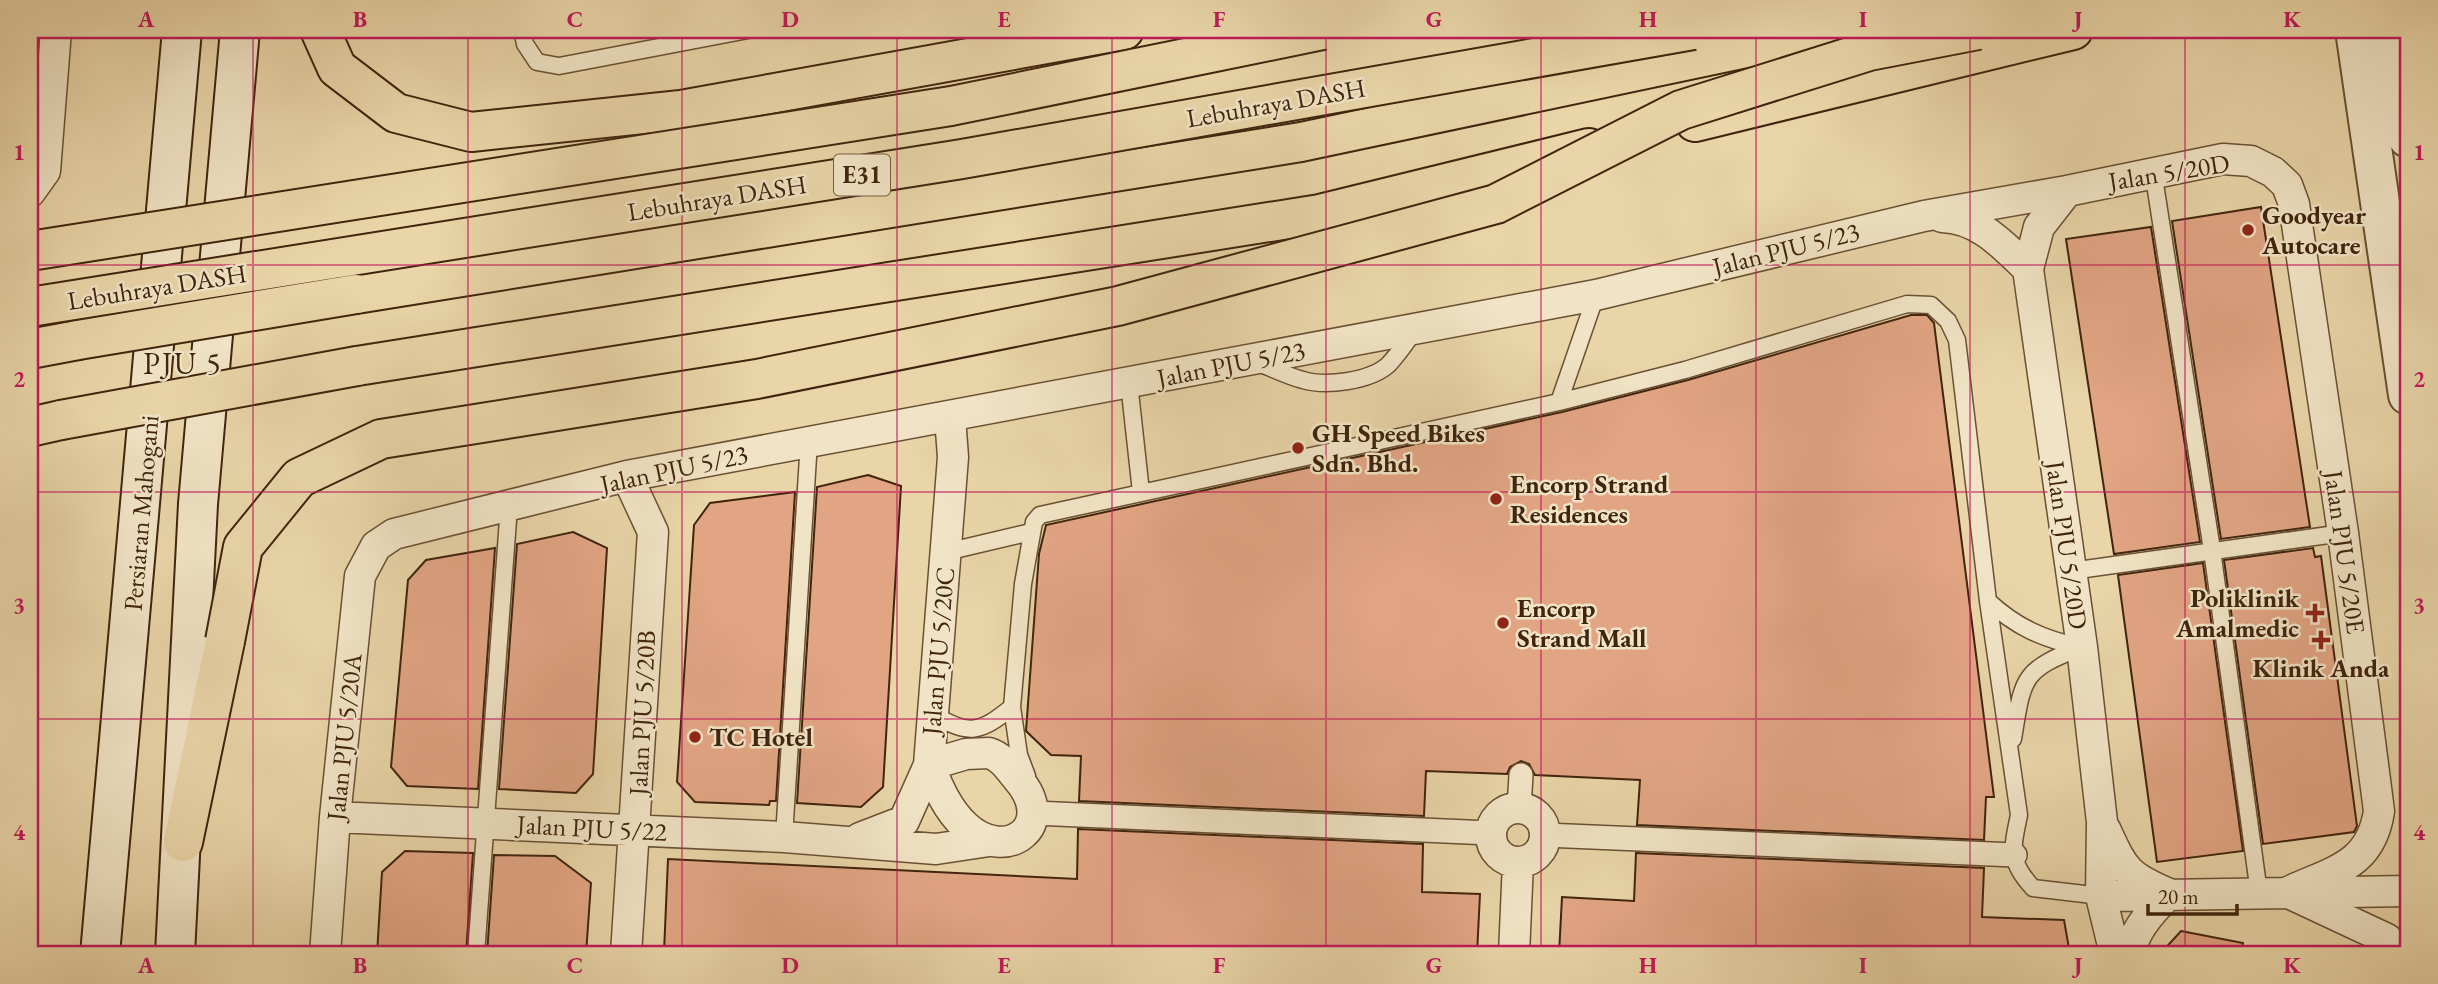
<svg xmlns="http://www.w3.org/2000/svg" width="2438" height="984" viewBox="0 0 2438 984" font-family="'EB Garamond',serif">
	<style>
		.building { fill: #e2a584; stroke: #40240e; stroke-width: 2 }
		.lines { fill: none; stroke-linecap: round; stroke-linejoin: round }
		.service-casing { stroke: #6a5034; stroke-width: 19 }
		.pedestrian-casing { stroke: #6a5034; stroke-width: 26 }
		.minor-casing { stroke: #6a5034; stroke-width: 33 }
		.tertiary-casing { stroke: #6a5034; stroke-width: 42 }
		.secondary-casing { stroke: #40240e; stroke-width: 42 }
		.motorway-casing { stroke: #40240e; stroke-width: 42 }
		.service { stroke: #f1e4c6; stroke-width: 16 }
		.pedestrian { stroke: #f1e4c6; stroke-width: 23 }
		.minor { stroke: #f1e4c6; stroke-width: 30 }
		.tertiary { stroke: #f1e4c6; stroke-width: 38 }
		.secondary { stroke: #f1e4c6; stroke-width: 38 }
		.motorway { stroke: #e9d5a8; stroke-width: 38 }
		.motorway-bridge-casing { stroke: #40240e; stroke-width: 42; stroke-linecap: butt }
		.motorway-bridge { stroke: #e9d5a8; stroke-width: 38 }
		.grid { fill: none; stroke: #c2185b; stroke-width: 2; stroke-opacity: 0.55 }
		.poi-dot { fill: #8f2418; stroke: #f1e4c6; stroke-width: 2.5 }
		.labels { text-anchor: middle; stroke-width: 5; stroke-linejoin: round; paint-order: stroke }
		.shield { fill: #f1e4c6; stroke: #755e45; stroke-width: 2 }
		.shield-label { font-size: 24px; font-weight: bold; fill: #40240e }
		.street-label { font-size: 26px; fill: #40240e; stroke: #f1e4c6 }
		.poi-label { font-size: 26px; font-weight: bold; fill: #40240e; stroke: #f1e4c6; text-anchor: start }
		.quarter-label { font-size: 30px; letter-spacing: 2px; fill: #40240e; stroke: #f1e4c6 }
		.neatline { fill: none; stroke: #c2185b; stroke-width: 2.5 }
		.grid-label { font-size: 23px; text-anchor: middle; font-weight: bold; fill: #c2185b }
	</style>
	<rect width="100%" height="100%" fill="#e9d5a8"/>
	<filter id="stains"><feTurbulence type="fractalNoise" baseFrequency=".00286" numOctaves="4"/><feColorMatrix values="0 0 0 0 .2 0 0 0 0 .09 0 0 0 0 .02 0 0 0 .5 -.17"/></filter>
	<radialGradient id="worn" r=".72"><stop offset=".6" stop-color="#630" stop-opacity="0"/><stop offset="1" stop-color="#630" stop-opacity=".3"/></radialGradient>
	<path class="building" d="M2261,207L2310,527L2221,539L2172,221Z
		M2151,227L2200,542L2114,554L2066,239Z
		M1911,315H1927L1934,323L1994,797H1986L1984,840L1637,825L1640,780L1535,775L1529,764L1521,761L1510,767L1507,774L1426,771L1424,816L1079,801L1081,756L1051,755L1026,731L1039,554L1046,525L1562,412L1688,380Z
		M868,475L901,486L883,787L861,807L797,803L817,487Z
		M795,492L776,801H770L769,805L695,802L677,782L694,525L710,503Z
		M573,532L607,548L593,774L576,793L499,789L517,544Z
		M495,548L478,789L407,786L391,767L408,580L426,560Z
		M2313,548L2315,557L2321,556L2357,826L2354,832L2263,844L2224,560Z
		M2203,563L2243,851L2157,862L2118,575Z
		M1078,829L1423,844L1422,892L1480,894L1477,954L664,952L668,859L1077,879Z
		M405,851L473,853L466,954H377L382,872Z
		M1636,853L1984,868L1982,917L2064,920L2070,954H1559L1562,897L1634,901Z
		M494,855L555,856L591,883L586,954H487Z
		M2181,931L2243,943L2241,954H2160Z"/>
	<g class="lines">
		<defs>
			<path id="service" d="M522,30L525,44L537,62L559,66L748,30
				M2153,171L2212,550L2259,893
				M1256,362C1272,368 1287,376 1303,380C1326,387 1370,381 1388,365C1398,355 1407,341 1415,330
				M1129,383L1141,492
				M1559,402L1596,295
				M946,552L1031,532
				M2071,571L2343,533
				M1988,601C2016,627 2043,639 2080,647
				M933,714C969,736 980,733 1012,707
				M2013,739C2023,678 2021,670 2082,647
				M1027,776L1019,755L1012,707L1023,584L1034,522L1040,515L1559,402L1685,370L1907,304L1931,305L1948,321L1957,340L1988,601L2019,815C2012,849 2008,861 2033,888L2101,896
				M784,837L809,441
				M476,954L509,506"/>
			<path id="pedestrian" d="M1519,808L1521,775
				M1034,813L1490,833
				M1545,835L2015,855"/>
			<path id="minor" d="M2067,191L2039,227L2028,269L2082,647L2102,822L2101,896L2115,954
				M30,192L45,171L56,30
				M1942,217C1979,218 2003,245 2028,269
				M989,753C1002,757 1009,768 1017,778C1059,825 1007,865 965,826C947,809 938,787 929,765L966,754Z
				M1491 835a27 27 0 1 1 54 0a27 27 0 1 1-54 0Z
				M335,817L784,837L936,849L989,841
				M2105,829C2124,870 2126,876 2169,894C2153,909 2133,932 2130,954
				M860,838L904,821L929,765L953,457L950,417
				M2293,895L2387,939L2396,954
				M2101,896L2408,891
				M325,954L335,817L360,576L376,546L394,534L627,476L1596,295L1924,216L2067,191L2223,159L2251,161L2273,172L2287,185L2294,204L2343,533L2379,811C2371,866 2333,871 2288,892
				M626,954L653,532L627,476
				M1514,954L1518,862"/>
			<path id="tertiary" d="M2355,30L2408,395
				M2391,30L2408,138"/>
			<path id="secondary" d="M100,954L182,30
				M175,954L198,504L240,30"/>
			<path id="motorway" d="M320,30L337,68L396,113L471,132L681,110L1124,30
				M1695,122L2073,30
				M356,294L1301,142L1831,30
				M30,349L78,340
				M357,366L1320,214L1589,148
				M30,427L61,420
				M183,842L225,641"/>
		</defs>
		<use href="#service" class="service-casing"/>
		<use href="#pedestrian" class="pedestrian-casing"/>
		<use href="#minor" class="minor-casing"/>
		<use href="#tertiary" class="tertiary-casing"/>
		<use href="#secondary" class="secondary-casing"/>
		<use href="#motorway" class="motorway-casing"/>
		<use href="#service" class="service"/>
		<use href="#pedestrian" class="pedestrian"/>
		<use href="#minor" class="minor"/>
		<use href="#tertiary" class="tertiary"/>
		<use href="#secondary" class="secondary"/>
		<use href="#motorway" class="motorway"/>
		<defs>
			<path id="motorway-bridge" d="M30,251L951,106L1323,30
				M30,307L962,159L1693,30
				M78,340L356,294
				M61,420L357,366
				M225,641L243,547L299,478L381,439L757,379L1118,306L1496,204L1681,110L1869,51L1978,30"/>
		</defs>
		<use href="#motorway-bridge" class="motorway-bridge-casing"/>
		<use href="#motorway-bridge" class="motorway-bridge"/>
	</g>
	<path class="grid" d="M253,30V954M468,30V954M682,30V954M897,30V954M1112,30V954M1326,30V954M1541,30V954M1756,30V954M1970,30V954M2185,30V954M30,265H2408M30,492H2408M30,719H2408"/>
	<g class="poi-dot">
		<circle cx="2248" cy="230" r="7"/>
		<circle cx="1298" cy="448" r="7"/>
		<circle cx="1496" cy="499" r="7"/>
		<path d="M2311.5 602.5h7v7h7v7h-7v7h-7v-7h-7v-7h7z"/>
		<circle cx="1503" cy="623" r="7"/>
		<path d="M2317.5 629.5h7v7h7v7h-7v7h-7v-7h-7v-7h7z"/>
		<circle cx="695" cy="737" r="7"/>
	</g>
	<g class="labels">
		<rect class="shield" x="834" y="154.5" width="56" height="41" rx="5"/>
		<g class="shield-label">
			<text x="862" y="183">E31</text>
		</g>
		<g class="street-label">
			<text transform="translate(1276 103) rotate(-10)" y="9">Lebuhraya DASH</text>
			<text transform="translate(2169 172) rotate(-9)" y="9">Jalan 5/20D</text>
			<text transform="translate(717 198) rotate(-9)" y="9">Lebuhraya DASH</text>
			<text transform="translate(1786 249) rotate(-14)" y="9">Jalan PJU 5/23</text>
			<text transform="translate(157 287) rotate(-9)" y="9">Lebuhraya DASH</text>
			<text transform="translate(1231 364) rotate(-11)" y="9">Jalan PJU 5/23</text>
			<text transform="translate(674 469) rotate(-12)" y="9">Jalan PJU 5/23</text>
			<text transform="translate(141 513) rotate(-85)" y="9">Persiaran Mahogani</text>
			<text transform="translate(2067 545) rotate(82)" y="9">Jalan PJU 5/20D</text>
			<text transform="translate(2345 552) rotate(82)" y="9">Jalan PJU 5/20E</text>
			<text transform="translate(938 651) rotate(-85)" y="9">Jalan PJU 5/20C</text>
			<text transform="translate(642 713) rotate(-87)" y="9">Jalan PJU 5/20B</text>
			<text transform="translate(344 737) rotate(-84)" y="9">Jalan PJU 5/20A</text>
			<text transform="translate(592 828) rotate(3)" y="9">Jalan PJU 5/22</text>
		</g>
		<g class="poi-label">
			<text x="2262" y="224">Goodyear<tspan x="2262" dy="30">Autocare</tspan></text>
			<text x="1312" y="442">GH Speed Bikes<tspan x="1312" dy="30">Sdn. Bhd.</tspan></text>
			<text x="1510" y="493">Encorp Strand<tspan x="1510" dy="30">Residences</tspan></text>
			<text x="2299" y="607" text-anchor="end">Poliklinik<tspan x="2299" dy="30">Amalmedic</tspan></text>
			<text x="1517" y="617">Encorp<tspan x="1517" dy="30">Strand Mall</tspan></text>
			<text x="2321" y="677" text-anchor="middle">Klinik Anda</text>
			<text x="709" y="746">TC Hotel</text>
		</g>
		<g class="quarter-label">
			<text x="183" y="374">PJU 5</text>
		</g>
	</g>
	<rect width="2438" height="984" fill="none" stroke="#e9d5a8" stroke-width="77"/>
	<path d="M2148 904v10h89v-10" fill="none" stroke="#40240e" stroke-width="3.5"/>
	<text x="2158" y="904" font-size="21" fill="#40240e" stroke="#f1e4c6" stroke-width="5" paint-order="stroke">20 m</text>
	<rect x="38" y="38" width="2362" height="908" class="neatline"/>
	<g class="grid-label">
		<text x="146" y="27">A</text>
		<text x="360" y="27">B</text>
		<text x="575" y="27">C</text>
		<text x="790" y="27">D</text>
		<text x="1004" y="27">E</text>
		<text x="1219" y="27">F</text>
		<text x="1434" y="27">G</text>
		<text x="1648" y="27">H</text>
		<text x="1863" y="27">I</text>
		<text x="2078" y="27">J</text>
		<text x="2292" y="27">K</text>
		<text x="19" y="160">1</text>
		<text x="2419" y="160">1</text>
		<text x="19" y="387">2</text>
		<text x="2419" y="387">2</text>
		<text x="19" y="613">3</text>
		<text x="2419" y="613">3</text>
		<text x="19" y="840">4</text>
		<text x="2419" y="840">4</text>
		<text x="146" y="973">A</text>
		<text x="360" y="973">B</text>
		<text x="575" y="973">C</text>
		<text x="790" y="973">D</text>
		<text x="1004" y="973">E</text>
		<text x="1219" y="973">F</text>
		<text x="1434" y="973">G</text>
		<text x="1648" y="973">H</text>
		<text x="1863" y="973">I</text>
		<text x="2078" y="973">J</text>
		<text x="2292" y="973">K</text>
	</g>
	<rect width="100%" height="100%" filter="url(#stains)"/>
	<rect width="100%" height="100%" fill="url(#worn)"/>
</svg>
